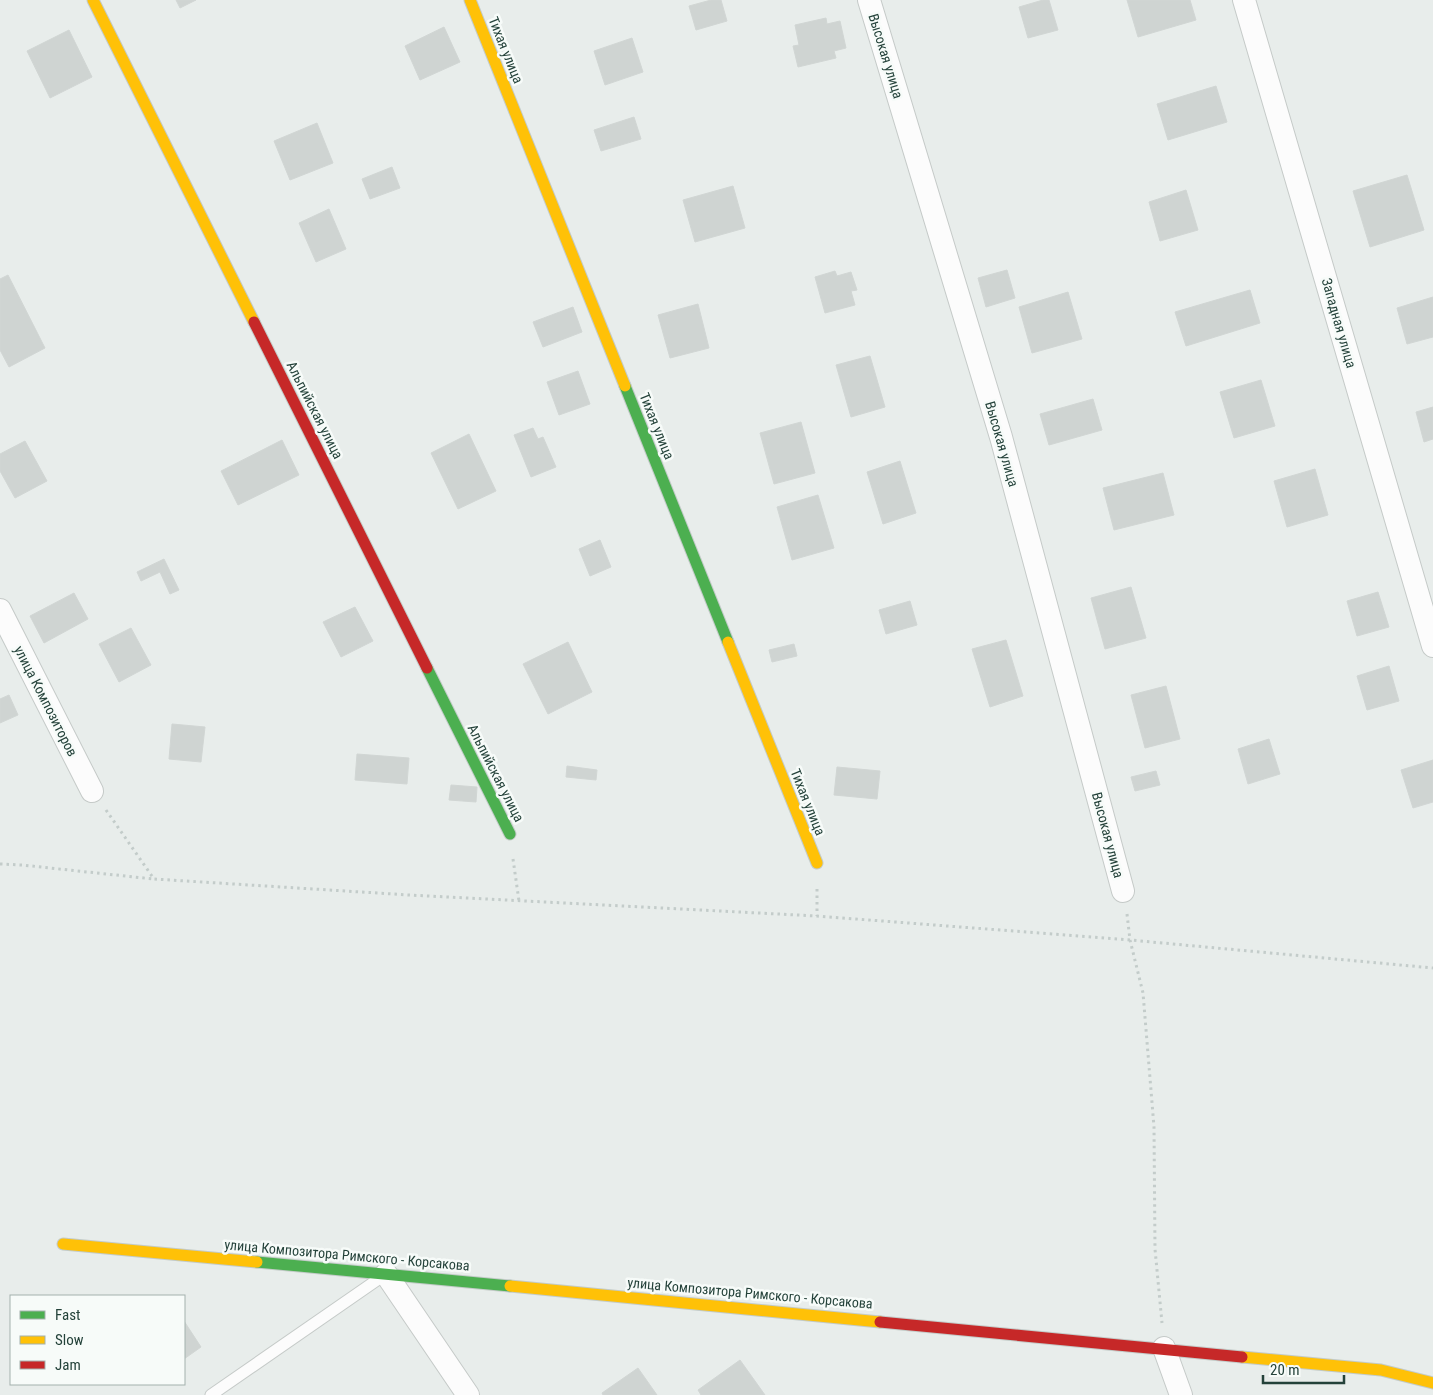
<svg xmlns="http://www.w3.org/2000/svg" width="1433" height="1395" viewBox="0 0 1433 1395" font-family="'Roboto Condensed',sans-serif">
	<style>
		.building { fill: #cfd4d2; stroke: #d1d6d4 }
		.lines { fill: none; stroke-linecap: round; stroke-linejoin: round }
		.lane-casing { stroke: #c5cac8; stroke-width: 13 }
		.street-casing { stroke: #c5cac8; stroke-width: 24 }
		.fast-casing { stroke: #c3cbc8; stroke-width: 13 }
		.slow-casing { stroke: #c3cbc8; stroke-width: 13 }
		.jam-casing { stroke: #c3cbc8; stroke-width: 13 }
		.path { stroke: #c3ccca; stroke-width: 3; stroke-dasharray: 2.5 4; stroke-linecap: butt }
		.lane { stroke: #fcfcfc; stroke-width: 11 }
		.street { stroke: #fcfcfc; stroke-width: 22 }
		.fast { stroke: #4caf50; stroke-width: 11 }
		.slow { stroke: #ffc107; stroke-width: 11 }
		.jam { stroke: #c62828; stroke-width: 11 }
		.labels { text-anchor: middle; stroke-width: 5; stroke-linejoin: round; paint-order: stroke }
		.street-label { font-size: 14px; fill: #24423a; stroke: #f7fbf9 }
	</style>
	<rect width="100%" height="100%" fill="#e8edeb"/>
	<path class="building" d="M176,0H196L180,8Z
		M711,0H721L727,21L696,30L689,6Z
		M1043,0H1049L1058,30L1028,38L1019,7Z
		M1127,0H1190L1196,20L1138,37Z
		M826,18L827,24L840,21L846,48L834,51L836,58L798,67L793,46L799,45L795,25Z
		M444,27L460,62L420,80L405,46Z
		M69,30L92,77L50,98L27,51Z
		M632,38L643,72L605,85L594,51Z
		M1216,86L1227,122L1168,140L1157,104Z
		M634,117L641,139L601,151L594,130Z
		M317,123L333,163L290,180L274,141Z
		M392,167L400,188L370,199L362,179Z
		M1407,175L1424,230L1370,247L1353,191Z
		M733,186L745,228L695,242L683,200Z
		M1186,190L1198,230L1160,241L1149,202Z
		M329,209L346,249L316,262L299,223Z
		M1007,270L1015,298L986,307L978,278Z
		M835,271L837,276L851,272L857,290L851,291L855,305L825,313L815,277Z
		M8,275L45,348L9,367L0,350V279Z
		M1250,290L1260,323L1186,346L1175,312Z
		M1068,292L1082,339L1032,353L1019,307Z
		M1433,297V337L1407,344L1397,308Z
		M698,304L709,348L670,358L658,315Z
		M573,307L582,332L543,347L533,322Z
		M870,356L885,407L851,417L836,365Z
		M578,371L590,404L559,415L547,382Z
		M1261,380L1275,426L1234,438L1220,392Z
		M1093,399L1102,430L1049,445L1040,414Z
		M1433,407V439L1424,442L1416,412Z
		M801,422L815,473L774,484L760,433Z
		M533,428L538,439L543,437L556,467L531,477L514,435Z
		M469,434L496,491L458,509L431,453Z
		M282,440L299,475L238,505L221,471Z
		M25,441L47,481L15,498L0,471V454Z
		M900,461L916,513L883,524L867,472Z
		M1315,469L1328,515L1287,527L1274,481Z
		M1163,473L1174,515L1114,530L1103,488Z
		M818,495L834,548L792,560L777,507Z
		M600,540L611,567L590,576L579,549Z
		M164,559L179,590L170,594L160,572L141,581L137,572Z
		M1131,587L1146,638L1105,649L1091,598Z
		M1378,592L1389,627L1357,636L1347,601Z
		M74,593L88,619L44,643L30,616Z
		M910,601L917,625L886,634L879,610Z
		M355,607L373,641L341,657L323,622Z
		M131,628L151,665L119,682L99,644Z
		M1006,640L1023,696L990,707L972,649Z
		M568,642L592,692L548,714L523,664Z
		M794,644L797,656L772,662L769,650Z
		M1389,666L1399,701L1367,710L1357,676Z
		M1166,686L1180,739L1145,748L1131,695Z
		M9,695L18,715L0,723V699Z
		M172,724L205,727L201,762L169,759Z
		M1269,739L1280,774L1248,784L1238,749Z
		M357,754L409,758L407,784L355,780Z
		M1433,760V802L1413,808L1401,770Z
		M567,766L597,770L596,780L566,777Z
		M837,767L880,771L877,799L834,795Z
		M1156,771L1160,785L1135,791L1131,777Z
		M451,785L477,787L476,802L449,800Z
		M184,1321L201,1347L184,1359Z
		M740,1360L765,1395H701L698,1390Z
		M638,1368L657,1395H603L602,1393Z"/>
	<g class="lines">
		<defs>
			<path id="lane" d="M211,1395L380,1278"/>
			<path id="street" d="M869,0L1001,437L1123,891
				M1244,0L1433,646
				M0,610L92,791
				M386,1274L468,1395
				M1164,1348L1181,1395"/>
			<path id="fast" d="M625,386L728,642
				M427,668L510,834
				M257,1262L510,1286"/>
			<path id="slow" d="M93,0L254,322
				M470,0L625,386
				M728,642L817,863
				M63,1244L257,1262
				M510,1286L880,1322
				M1242,1357L1381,1370L1433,1383"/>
			<path id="jam" d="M254,322L427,668
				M880,1322L1242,1357"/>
		</defs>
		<use href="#lane" class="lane-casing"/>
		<use href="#street" class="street-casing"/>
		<use href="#fast" class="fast-casing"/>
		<use href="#slow" class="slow-casing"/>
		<use href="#jam" class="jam-casing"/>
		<path class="path" d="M106,810L154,879L409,895L817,916L1130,940L1433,968
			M513,859L519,901
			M0,864L22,865L153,879
			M817,889V916
			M1127,914L1130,940L1143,993L1154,1127L1155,1249L1162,1323"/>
		<use href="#lane" class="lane"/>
		<use href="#street" class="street"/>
		<use href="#fast" class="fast"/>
		<use href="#slow" class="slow"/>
		<use href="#jam" class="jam"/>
	</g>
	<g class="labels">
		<g class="street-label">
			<text transform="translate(506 50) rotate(68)" y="5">Тихая улица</text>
			<text transform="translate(886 56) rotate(73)" y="5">Высокая улица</text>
			<text transform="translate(1339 323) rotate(74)" y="5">Западная улица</text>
			<text transform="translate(315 410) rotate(63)" y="5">Альпийская улица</text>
			<text transform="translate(657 426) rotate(68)" y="5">Тихая улица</text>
			<text transform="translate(1002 444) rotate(74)" y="5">Высокая улица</text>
			<text transform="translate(46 701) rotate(63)" y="5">улица Композиторов</text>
			<text transform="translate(496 773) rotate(63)" y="5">Альпийская улица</text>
			<text transform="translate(808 802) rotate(68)" y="5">Тихая улица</text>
			<text transform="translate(1108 835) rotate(75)" y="5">Высокая улица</text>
			<text transform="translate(347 1255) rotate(5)" y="5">улица Композитора Римского - Корсакова</text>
			<text transform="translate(750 1293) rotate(5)" y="5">улица Композитора Римского - Корсакова</text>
		</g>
	</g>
	<rect x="10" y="1295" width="175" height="90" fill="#f7fbf9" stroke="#a3b1ad"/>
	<rect x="20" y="1311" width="25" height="8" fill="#4caf50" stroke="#a3b1ad"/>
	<text x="55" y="1320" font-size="15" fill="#24423a">Fast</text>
	<rect x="20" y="1336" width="25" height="8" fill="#ffc107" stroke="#a3b1ad"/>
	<text x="55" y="1345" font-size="15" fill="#24423a">Slow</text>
	<rect x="20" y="1361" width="25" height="8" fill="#c62828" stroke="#a3b1ad"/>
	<text x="55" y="1370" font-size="15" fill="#24423a">Jam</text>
	<path d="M1263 1375v8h81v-8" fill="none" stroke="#24423a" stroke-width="2.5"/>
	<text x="1270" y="1375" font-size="15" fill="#24423a" stroke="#f7fbf9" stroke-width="4" paint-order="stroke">20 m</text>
</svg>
